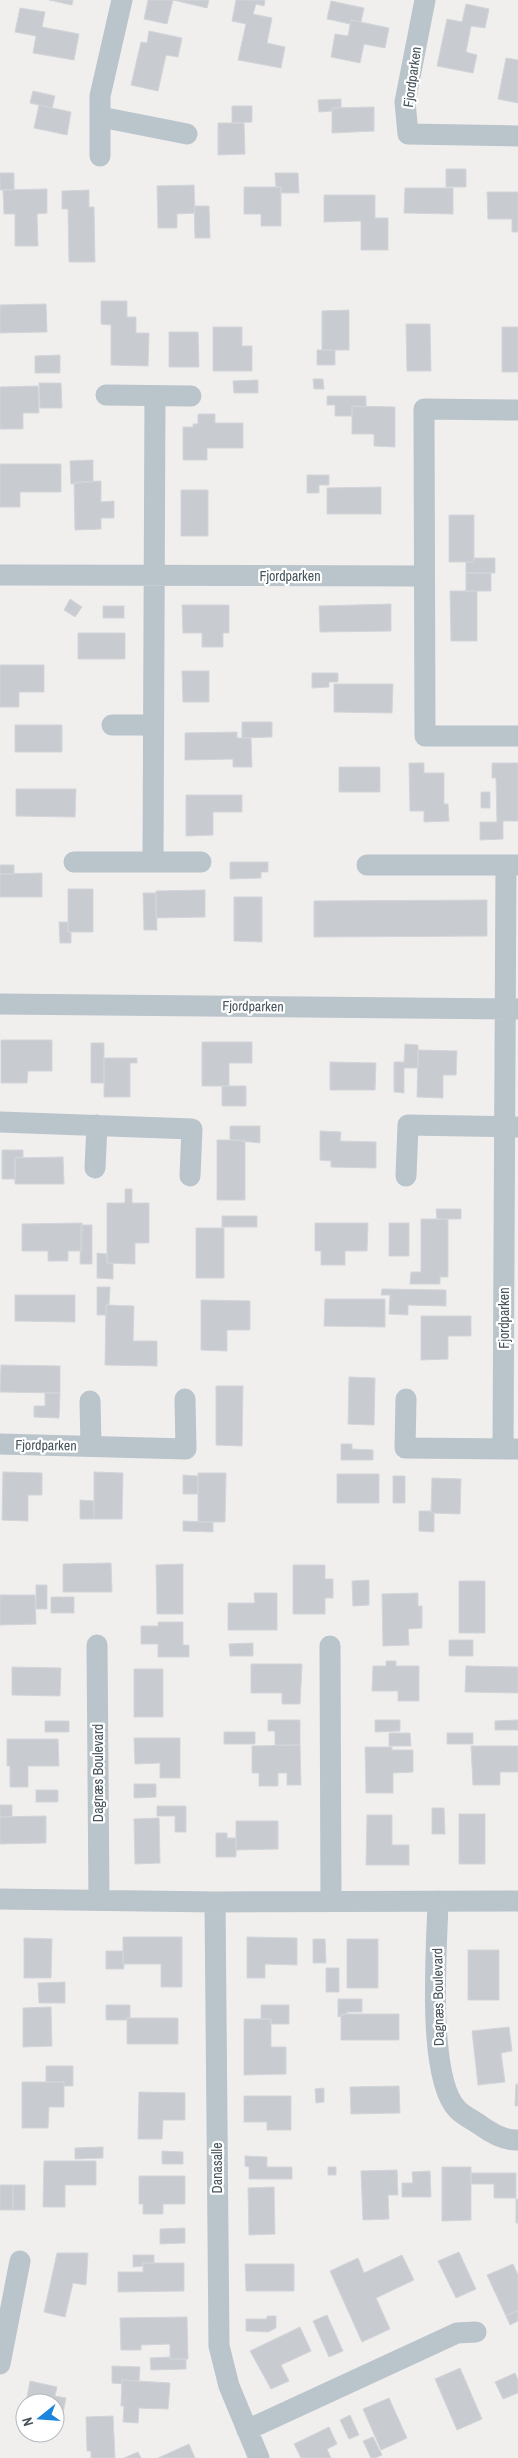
<svg xmlns="http://www.w3.org/2000/svg" width="518" height="2458" viewBox="0 0 518 2458" font-family="'Archivo Narrow',sans-serif">
	<style>
		.building { fill: #c8ccd1; stroke: #d2d5d9 }
		.lines { fill: none; stroke-linecap: round; stroke-linejoin: round }
		.minor { stroke: #b9c4cb; stroke-width: 21 }
		.labels { text-anchor: middle; stroke-width: 4.5; stroke-linejoin: round; paint-order: stroke }
		.street-label { font-size: 14px; fill: #46535b; stroke: #fff }
	</style>
	<rect width="100%" height="100%" fill="#f1eeee"/>
	<path class="building" d="M49,0H73L72,5Z
		M148,0H209L207,8L173,0L167,24L144,19Z
		M236,0H265L264,6L256,4L253,14L272,18L267,43L285,47L281,68L238,60L246,24L232,21Z
		M331,1L364,8L361,22L351,20L350,24L327,19Z
		M466,4L489,9L485,28L471,26L466,52L477,55L473,73L437,66L447,19L462,22Z
		M20,8L45,12L42,27L79,34L74,60L33,53L36,36L15,32Z
		M351,20L389,28L385,48L364,44L360,63L331,57L335,34L348,36Z
		M149,31L182,38L178,57L166,55L158,91L131,85L141,42L147,43Z
		M506,58L518,60V103L498,99Z
		M33,91L55,96L52,108L30,103Z
		M341,99V108H332V111L319,112L318,100Z
		M39,105L71,112L67,135L34,128Z
		M232,106H252V122L232,123Z
		M374,107V131L332,133V108Z
		M218,123H244L245,154L218,155Z
		M446,169H466V187H446Z
		M0,173H14V190H0Z
		M275,173H298L299,193H280L281,187H276Z
		M194,185L195,213L177,214V228H158L157,186Z
		M244,187H281V226H261V214H244Z
		M405,188H453V214L404,213Z
		M47,189V213L37,214L38,246H15V214H4L3,190Z
		M89,190V207H94L95,262H69L68,209H62V191Z
		M487,192H518V232H512V219H488Z
		M324,195H375V218H388V250H361V221L324,222Z
		M194,206H209L210,238H195Z
		M101,301H127V317H136V333H149L148,366L111,365V325L101,324Z
		M46,304L47,332L0,333V305Z
		M349,310V350H322V311Z
		M406,324H430L431,371H407Z
		M213,327H242V346H252V371H213Z
		M502,327H518V372H502Z
		M169,332H198L199,367H169Z
		M317,350H335V365H317Z
		M60,355V373H35V356Z
		M313,379H323L324,389H314Z
		M258,380V393H234L233,381Z
		M39,383H61L62,408H40Z
		M38,386L39,413H23V429H0V387Z
		M327,396H366V407L352,406V416H335V405H327Z
		M352,406L395,407V447L374,446V434H352Z
		M198,414H215V423H243V448H207V460H183V427H193V424H198Z
		M93,460V482L71,484L70,461Z
		M0,464H61V492H20V507H0Z
		M307,475H329V485H319V493H307Z
		M101,481V502L114,501V518H101V529L75,530L74,482Z
		M381,487V514H327V488Z
		M181,490H208V536H181Z
		M449,515H474V562H449Z
		M474,558H495V573H466V562H474Z
		M466,573H491V591H466Z
		M450,591H477V641H451Z
		M70,599L82,607L75,617L64,610Z
		M391,604V631L320,632L319,606Z
		M182,605H229V633H223V647H202V633H183Z
		M103,606H124V618H103Z
		M78,633H125V659H78Z
		M0,665H44V692H19V707H0Z
		M182,671H209V702H183Z
		M312,673H338V682H329V687L312,688Z
		M334,684H393L392,713L334,712Z
		M242,722H272V737L242,738Z
		M15,725H62V752H15Z
		M237,732V738H251L252,767H233V759L185,760V733Z
		M409,763H424V773H444V804H448L449,821L424,822V811H410Z
		M492,763H518V821H503V839L480,840V822H497L496,778H492Z
		M339,767H380V792H339Z
		M16,789H76L75,817L16,816Z
		M481,792H490V808H481Z
		M186,795H242V812H213V835L186,836Z
		M230,862H268V872H261V878L230,879Z
		M0,865H14V874H0Z
		M42,873V897H0V874Z
		M68,889H93V932H68Z
		M205,890V917L156,918V891Z
		M143,893H156L157,930H144Z
		M234,897H262V942L234,941Z
		M487,900V936L314,937V901Z
		M59,922H68V932H71V943H60Z
		M1,1040H52V1071H28L27,1083H1Z
		M202,1042H252V1063H229V1086H202Z
		M91,1043H104V1083H91Z
		M405,1044L418,1045V1068H404V1093L394,1092V1062H404Z
		M418,1050L457,1051L456,1075H443V1098L417,1097Z
		M104,1058H137V1063H130V1097H104Z
		M330,1062L376,1063L375,1090H330Z
		M222,1086H246V1106H222Z
		M230,1126H260V1143L230,1140Z
		M320,1131L341,1132L340,1141L376,1142V1168L331,1167V1161L320,1160Z
		M217,1140H245V1200H217Z
		M2,1150H23V1157L15,1158V1179H2Z
		M63,1157L64,1184H15V1158Z
		M125,1189H132V1203H149V1243H135V1264L107,1263V1203H125Z
		M436,1209H461V1219H437Z
		M222,1216H257V1227H222Z
		M421,1219H448V1277H440V1284H410L411,1272H421Z
		M82,1223V1251H68V1261H48V1251H22V1224Z
		M315,1223H368L367,1251H345V1265H321V1251H315Z
		M389,1223H409V1256H389Z
		M81,1225H92V1264H80Z
		M196,1228H224V1278H196Z
		M97,1253L107,1254V1263H113V1279L97,1278Z
		M97,1287H110L109,1305H106V1315H97Z
		M382,1289L446,1290V1306L408,1305V1315L389,1314L390,1295H381Z
		M15,1295H75V1322L15,1321Z
		M325,1299H385V1327L324,1326Z
		M201,1300L250,1301V1330H227V1351L201,1350Z
		M106,1305L134,1306L133,1341H157V1366L105,1365Z
		M421,1316H471V1336H448V1359L421,1360Z
		M1,1365L60,1366V1393L0,1392Z
		M349,1377L375,1378L374,1425L348,1424Z
		M216,1386H243L242,1446L216,1445Z
		M45,1393H60L59,1418L34,1417V1406H45Z
		M341,1444H352V1449L373,1450V1460H341Z
		M3,1472L42,1473V1495H28V1521L2,1520Z
		M94,1472L123,1473L122,1519H94Z
		M198,1473H226L225,1522H198Z
		M337,1474H379V1503H337Z
		M183,1475L198,1476V1494H183Z
		M393,1476H405V1503H393Z
		M432,1478L461,1479L460,1514L431,1513Z
		M80,1500L94,1501V1519H80Z
		M419,1511H431L434,1513V1532L419,1531Z
		M183,1521L213,1522V1532L183,1531Z
		M111,1563L112,1592H63V1564Z
		M183,1564V1614H157L156,1565Z
		M293,1565H325V1579H333V1598H325V1614H293Z
		M369,1580V1605L353,1606L352,1581Z
		M459,1581H485V1633H459Z
		M36,1585H47V1609H36Z
		M254,1593H277V1630H228V1603H255Z
		M418,1593V1606H422V1628L408,1629L409,1645L383,1646L382,1594Z
		M0,1595H35L36,1624L0,1625Z
		M51,1597H74V1613H51Z
		M158,1622H183V1645H189V1657H158V1644H141V1626H158Z
		M449,1640H473V1656H449Z
		M253,1643V1656H230L229,1644Z
		M386,1661H396V1666H419V1701H398V1691H372L373,1666H386Z
		M251,1664H302L300,1704H282V1693H251Z
		M466,1666L518,1667V1693L465,1692Z
		M12,1667L61,1668L60,1696L12,1695Z
		M134,1669H163V1717H134Z
		M268,1720H300V1745H275V1731H268Z
		M375,1720H400V1731L375,1732Z
		M518,1720V1730H495V1721Z
		M45,1721H69V1732H45Z
		M224,1732H255V1744H224Z
		M389,1733H410L411,1746H389Z
		M447,1733H473V1744H447Z
		M134,1738H180V1778H160V1763L135,1764Z
		M7,1739H58L59,1766H28V1787H10V1766H7Z
		M300,1745L301,1785H287V1773H278V1786H259V1773H252V1746Z
		M471,1746H518V1772H500V1785H473Z
		M365,1747H392V1750H413V1772L393,1773V1793H366Z
		M134,1784H156V1797L134,1798Z
		M36,1790H58V1802H36Z
		M0,1805H12V1817H0Z
		M157,1806H186V1832H175V1816H157Z
		M432,1808H444L445,1834H432Z
		M459,1814H485V1864H459Z
		M367,1815H392V1845H409V1865H366Z
		M46,1816V1843L0,1844V1817Z
		M159,1818L160,1863L135,1864L134,1819Z
		M236,1821H278V1849L236,1850Z
		M216,1833H227V1838H236V1857H216Z
		M123,1937H182V1987H161V1964H123Z
		M247,1937L297,1938V1965L265,1964V1978H247Z
		M24,1938L52,1939L51,1978H24Z
		M313,1939H325L326,1963H313Z
		M347,1939H378V1988H347Z
		M468,1950H499V2000H468Z
		M106,1951H123L124,1969H106Z
		M326,1968H339V1992H326Z
		M65,1982V2003H39L38,1983Z
		M338,1999H362V2012H347V2014L338,2017Z
		M106,2005H130V2018H127V2020H106Z
		M261,2005H289V2024H271V2019H261Z
		M51,2007L52,2046L23,2047V2008Z
		M341,2014H399V2040H341Z
		M127,2018H178V2044H127Z
		M244,2019H271V2047H286V2074L244,2075Z
		M509,2027L512,2051L501,2053L505,2082L478,2085L472,2031Z
		M46,2066H73V2086H64V2082H46Z
		M22,2082H64V2107H49L48,2128H22Z
		M516,2084H518V2106H515Z
		M399,2086L400,2113L351,2114L350,2087Z
		M324,2088V2102L316,2103L315,2089Z
		M139,2092L185,2093V2120H163L162,2139H138Z
		M244,2096H291V2130H267V2122H244Z
		M103,2147V2158L75,2159V2148Z
		M162,2151L183,2152V2164H162Z
		M245,2156L267,2157V2167H292V2179H249V2167L245,2166Z
		M44,2161H96V2185H65V2207H43Z
		M328,2167H336V2175H328Z
		M442,2167H471V2220L442,2221Z
		M397,2170L398,2195H388L389,2219L363,2220L361,2171Z
		M430,2171L431,2197H402V2183H413L412,2172Z
		M470,2173H516V2198H494V2184H471Z
		M139,2176H185V2204H163V2214H143V2204H139Z
		M0,2185H13V2210H0Z
		M13,2185H25V2210H13Z
		M274,2187L275,2234L249,2235L248,2188Z
		M516,2199H518V2223H516Z
		M185,2228V2243L160,2244V2229Z
		M459,2252L476,2289L456,2298L438,2261Z
		M57,2253H88L86,2285L73,2283L65,2317L44,2312Z
		M133,2255H154V2263H143V2266L133,2267Z
		M402,2255L414,2280L376,2298L390,2329L362,2342L330,2271L358,2258L364,2273Z
		M143,2263H184V2291L118,2292V2272H143Z
		M245,2264H294V2291H246Z
		M513,2264L518,2275V2310L506,2316L487,2275Z
		M518,2310V2321L510,2325L506,2316Z
		M327,2315L343,2351L329,2357L313,2321Z
		M267,2316H276V2328L268,2332L246,2331V2319H267Z
		M187,2317L188,2359H170V2344L141,2345V2350H121L120,2318Z
		M300,2327L311,2351L281,2365L289,2381L271,2389L250,2351Z
		M170,2357V2359H186V2369L151,2370L150,2358Z
		M112,2366L140,2367L139,2381L122,2380V2384L112,2383Z
		M460,2368L482,2419L457,2430L435,2379Z
		M515,2373L518,2380V2393L503,2399L495,2382Z
		M122,2380L170,2383L168,2409L139,2408L138,2423L123,2422L124,2406H121Z
		M30,2381L57,2387L55,2396L66,2398L62,2418L55,2417V2403H26Z
		M389,2398L407,2438L381,2450L363,2409Z
		M25,2407V2431L20,2430Z
		M350,2415L359,2435L349,2439L340,2420Z
		M113,2416L115,2458H91V2451H87L86,2417Z
		M329,2427L337,2444L327,2449L331,2458H301L294,2444Z
		M373,2437L382,2455L375,2458H371L363,2441Z
		M189,2444L195,2458H158Z
		M138,2452L141,2458H124Z"/>
	<g class="lines">
		<path class="minor" d="M425,0L405,102L408,134L518,136
			M101,117L187,134
			M100,156V96L122,0
			M106,395L191,396
			M518,410L424,409L425,736H518
			M0,575L424,576
			M112,725H153
			M153,861L155,396
			M74,862H201
			M367,865H518
			M0,1004L518,1009
			M0,1122L192,1129L190,1176
			M95,1168L97,1125
			M406,1176L408,1125L518,1127
			M406,1399L405,1448L518,1449
			M90,1401L91,1446
			M0,1444L186,1449L185,1399
			M503,1449L506,865
			M97,1645L99,1900
			M330,1646L331,1901
			M0,1899L215,1902L518,1901
			M438,1901C437,1946 426,2079 458,2110C464,2116 473,2120 480,2125C491,2133 505,2141 518,2140
			M215,1902L219,2346L229,2386L259,2458
			M0,2364L20,2261
			M247,2430L457,2333L476,2332"/>
	</g>
	<g class="labels">
		<g class="street-label">
			<text transform="translate(412 77) rotate(-82)" y="5">Fjordparken</text>
			<text x="290" y="581">Fjordparken</text>
			<text transform="translate(253 1006) rotate(1)" y="5">Fjordparken</text>
			<text transform="translate(504 1318) rotate(-90)" y="5">Fjordparken</text>
			<text transform="translate(46 1445) rotate(1)" y="5">Fjordparken</text>
			<text transform="translate(98 1773) rotate(-90)" y="5">Dagnæs Boulevard</text>
			<text transform="translate(438 1997) rotate(-91)" y="5">Dagnæs Boulevard</text>
			<text transform="translate(217 2168) rotate(-90)" y="5">Danasalle</text>
		</g>
	</g>
	<g transform="translate(40 2418) rotate(253)"><circle r="24" fill="#ffffff" stroke="#b5babd"/>
	<path d="M0-4L9 19L0 12L-9 19Z" fill="#1b84dd"/>
	<text y="-8" font-size="14" font-weight="bold" text-anchor="middle" fill="#46535b">N</text>
	</g>
</svg>
